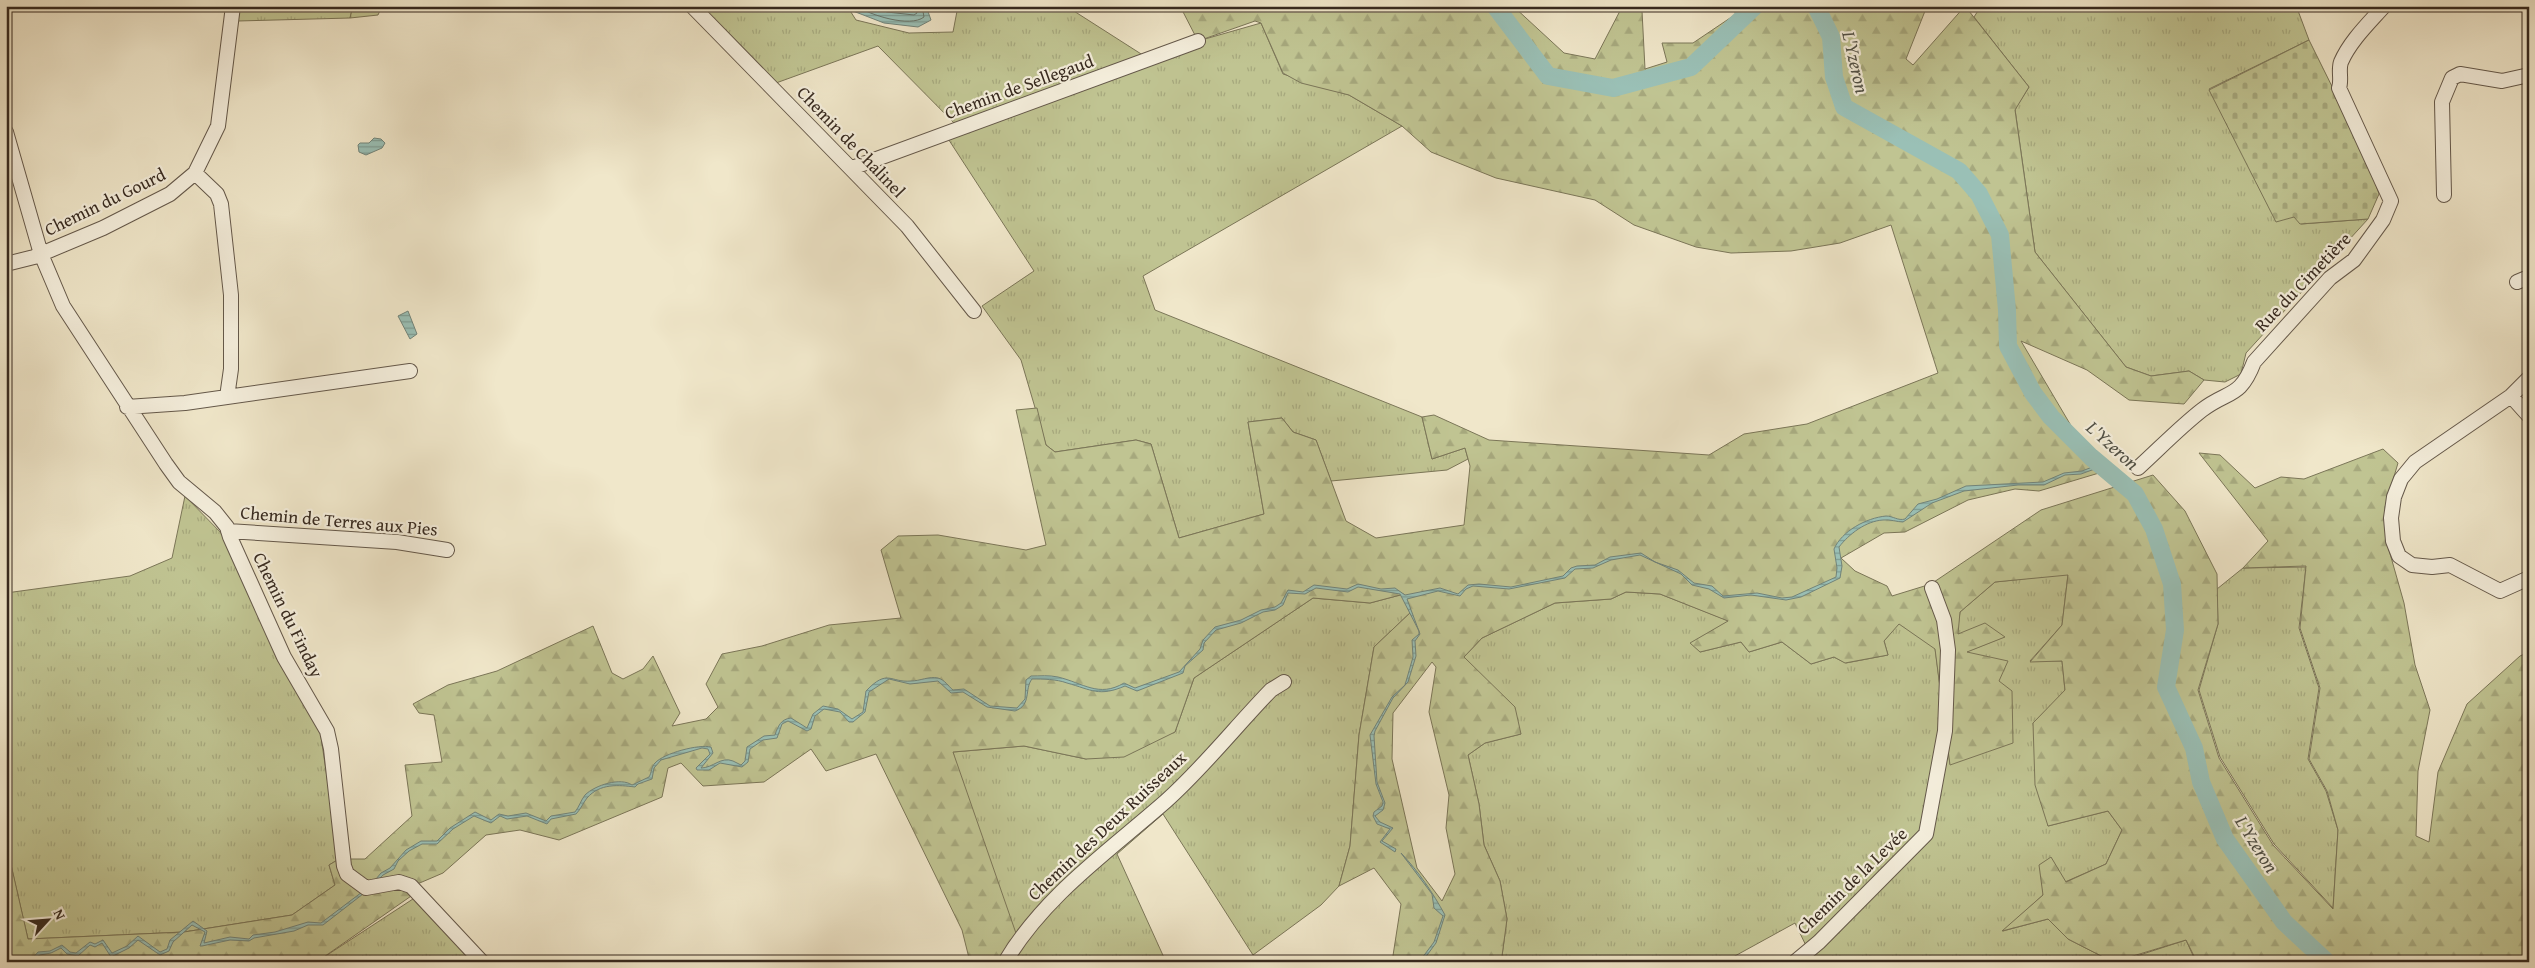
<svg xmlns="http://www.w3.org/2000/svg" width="2535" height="968" viewBox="0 0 2535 968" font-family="'Gentium Book Plus',serif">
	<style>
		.grass { fill: url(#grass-tufts); stroke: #7b7658 }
		.forest { fill: url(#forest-firs); stroke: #7b7658; fill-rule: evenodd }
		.cemetery { fill: url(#cemetery-stones); stroke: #7b7658 }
		.water { fill: url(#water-rules); stroke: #72847a }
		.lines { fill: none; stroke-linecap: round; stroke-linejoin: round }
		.shore { stroke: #68746a; stroke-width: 1 }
		.river { stroke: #9ac0b6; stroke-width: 18 }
		.minor-casing { stroke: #64584a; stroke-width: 16 }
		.minor { stroke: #f5efdd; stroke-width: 14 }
		.labels { text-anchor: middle; stroke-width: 4.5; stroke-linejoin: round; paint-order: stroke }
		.street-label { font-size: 18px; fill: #36291f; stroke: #f5efdd }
		.water-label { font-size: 19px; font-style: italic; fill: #4f4f45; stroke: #f5efdd }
	</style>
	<defs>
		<pattern id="grass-tufts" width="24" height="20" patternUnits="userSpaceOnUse" patternTransform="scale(1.25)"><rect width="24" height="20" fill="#c0c492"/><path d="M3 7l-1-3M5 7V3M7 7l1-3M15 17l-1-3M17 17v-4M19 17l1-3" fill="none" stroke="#a6a87d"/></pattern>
		<pattern id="forest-firs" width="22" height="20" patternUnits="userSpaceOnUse" patternTransform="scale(1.25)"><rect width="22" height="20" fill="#c0c492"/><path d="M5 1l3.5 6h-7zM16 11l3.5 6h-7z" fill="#a6a87d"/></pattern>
		<pattern id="cemetery-stones" width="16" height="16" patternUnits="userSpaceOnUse" patternTransform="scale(1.25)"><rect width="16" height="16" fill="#c0c492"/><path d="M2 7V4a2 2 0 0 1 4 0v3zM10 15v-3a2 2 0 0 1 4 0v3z" fill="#a6a87d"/></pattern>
		<pattern id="water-rules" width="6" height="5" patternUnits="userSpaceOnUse" patternTransform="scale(1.25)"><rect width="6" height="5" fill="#9ac0b6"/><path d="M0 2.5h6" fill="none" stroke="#7e9c93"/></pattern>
	</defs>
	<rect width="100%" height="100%" fill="#f0e7ca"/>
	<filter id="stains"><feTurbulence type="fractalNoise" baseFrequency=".004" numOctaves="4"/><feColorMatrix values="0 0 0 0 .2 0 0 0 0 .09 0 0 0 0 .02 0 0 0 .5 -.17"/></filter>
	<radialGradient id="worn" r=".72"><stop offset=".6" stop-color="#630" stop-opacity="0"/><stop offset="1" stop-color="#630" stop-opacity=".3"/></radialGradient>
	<path class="grass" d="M240,6H353L350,18L238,21Z
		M700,6H847L856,20L909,33L953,32L958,6H1066L1149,59L1198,41L1261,23L1283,74L1349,95L1402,126L1143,276L1155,310L1422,417L1432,459L1465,448L1468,459L1447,470L1331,481L1316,440L1293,432L1282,418L1248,422L1264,514L1179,538L1151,444L1136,440L1055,452L1046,445L1021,360L982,306L1034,271L945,134L959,128L878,46L776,83Z
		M1981,6H2299L2297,8L2309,40L2209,89L2301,224L2368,219L2246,353L2241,374L2225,382L2204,380L2189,371L2151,376L2126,367L2035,252L2015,109L2029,87L1974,17Z
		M185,496L225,537L278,661L320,730L339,859L329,865L335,885L292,915L184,932L28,939L10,861L6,860V593L130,576L172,558Z
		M2306,567L2299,628L2319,688L2308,759L2326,791L2338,830L2333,908L2274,844L2220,757L2199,690L2218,624L2217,589L2243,568Z
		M2068,574L2062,625L2030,661H2062L2065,691L2033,723L2048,826L2108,811L2122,830L2106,864L2065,882L2051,858L2043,895L2003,931L2048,919L2068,939L2113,962H1814L1795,923L1724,962H1515L1502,956L1507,919L1500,881L1484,845L1479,804L1468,755L1485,743L1521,734L1464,657L1482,638L1555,603L1611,599L1626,592L1660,594L1729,621L1691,643L1700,652L1741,642L1749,652L1782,642L1811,664L1834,657L1846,663L1888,655L1884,641L1899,623L1935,648L1950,764L1998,681L1966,652L2004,637L1957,634L1960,612L1995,582Z
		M1404,594L1411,612L1374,647L1359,735L1350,846L1339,886L1321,905L1253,955L1163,814L1117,854L1166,962H1006L953,752L1024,746L1086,759L1175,732L1194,678L1313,598L1370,603Z
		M416,897L475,962H313L318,961Z
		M2186,940L2196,962H2118Z"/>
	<path class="forest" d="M353,6H382L378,15L350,18Z
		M1180,6H1513L1564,53L1595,59L1622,7L1642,11L1645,69L1667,62L1662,43H1693L1736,14L1731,6H1927L1906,59L1913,65L1965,6L2029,87L2015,110L2035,252L2126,367L2151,376L2189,371L2204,380L2184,404L2129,400L2087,370L2021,341L2099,473L2039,491L2015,489L1968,500L1905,532L1884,533L1841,558L1855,571L1887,586L1892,596L1931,584L2041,510L2153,475L2185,511L2217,574L2218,624L2198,690L2219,758L2273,845L2333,909L2338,830L2327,791L2309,759L2320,688L2300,628L2306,566L2243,568L2268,541L2199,453L2220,455L2255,488L2281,477L2304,479L2383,449L2398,463L2385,507L2389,550L2404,603L2415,665L2430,710L2418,771L2416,836L2429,842L2438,772L2467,704L2520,656L2529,652V962H2197L2186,940L2113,962L2068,939L2048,919L2002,931L2043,895L2039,865L2051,857L2066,882L2106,864L2122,830L2108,811L2048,826L2035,785L2033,723L2065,690L2062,661L2030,662L2062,625L2068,575L1995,582L1960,612L1958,634L1985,623L2005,637L1967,652L2008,661L1999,681L2012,691L2013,743L1950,765L1935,649L1899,624L1884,641L1888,655L1845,663L1834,657L1811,664L1782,642L1749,652L1741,642L1700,652L1690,643L1728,621L1660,594L1626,592L1611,599L1555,603L1482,638L1464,657L1515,707L1521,734L1485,743L1468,755L1479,804L1484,845L1500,881L1507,919L1502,956L1515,962H1392L1401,904L1374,868L1339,886L1350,846L1359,735L1374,647L1411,612L1404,594L1370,603L1313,598L1194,678L1175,732L1124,757L1086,759L1024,746L953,752L1018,939L1006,962H970L962,930L876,754L826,771L811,749L764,782L703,786L681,763L668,768L662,797L559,840L520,830L486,835L443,873L415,885L414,894L318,961L313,962H6V860H10L28,939L184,932L292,915L335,885L329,865L339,859H365L412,816L405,765L442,762L434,715L419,713L413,704L448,685L497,671L593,626L612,673L623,679L643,669L653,656L680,713L672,726L706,719L718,707L706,684L722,654L762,646L829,625L901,618L881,550L898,536L938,535L1026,550L1046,545L1016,410L1037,408L1046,445L1055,452L1136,440L1151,444L1179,538L1264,514L1248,422L1282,418L1293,432L1316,440L1346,521L1376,538L1464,525L1470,466L1465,448L1432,459L1422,417L1434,415L1489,440L1709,455L1744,434L1807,424L1938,373L1891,225L1840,243L1791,251L1731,253L1696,247L1634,225L1595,200L1496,178L1431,152L1402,126L1349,95L1301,83L1283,73L1261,23L1255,21L1198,41ZM1432,662L1436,667L1429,712L1449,795L1446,828L1455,874L1442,901L1417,868L1392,759L1393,713Z"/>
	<path class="cemetery" d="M2309,40L2365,153L2379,194L2368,219L2300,224L2294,217L2276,222L2209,90Z"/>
	<path class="water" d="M850,6H926L931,20L918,27L884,23L853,11Z
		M374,138L381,139L385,143L382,148L366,155L359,152L358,145L360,143H369Z
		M408,311L417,334L410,339L398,316Z
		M2100,464L2103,466L2081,474L2065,475L2044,485H2018L1964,491L1932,503L1903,522C1897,522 1890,519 1883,520C1866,521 1849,534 1839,547L1842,566L1840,578L1801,597L1786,600L1751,595L1724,598L1709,589L1692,585L1681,574L1640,555L1611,560L1593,568L1575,569L1565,578L1509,589L1473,586L1466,589L1460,596L1438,591L1407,599L1420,634L1415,641L1416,656L1408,682L1393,698L1375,731L1374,736L1377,782L1385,803L1383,810L1375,816L1380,822L1393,828L1382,841L1396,849L1395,852L1380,842L1390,829L1377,824L1373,816L1374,812L1382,806L1383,802L1376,784L1370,735L1392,697L1405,685L1413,657L1412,640L1419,634V631L1400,594L1358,587L1348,592L1316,588L1305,594L1288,593L1283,605L1275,610L1263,612L1241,623L1216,630L1204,643L1203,650L1185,666L1183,673L1137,691L1125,686C1099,697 1092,690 1067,683C1056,679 1043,679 1032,679C1024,689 1032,705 1015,711L987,707L963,692L951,693L938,681L910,684L889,679L869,692L865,712L853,722H849L840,712L824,709L815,716L811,729L807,731L788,721L782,724L777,738L763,740L750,749L748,762L742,767L720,763L709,770H697L696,768L710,754L708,749L702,748L661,760L654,768L652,779L638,784L635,787C619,785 600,783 587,798C583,803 581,809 576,814L551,819L547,824L527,816L507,819L500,816L491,823L474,816L453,829L437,844H422L409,851L398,861L394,869L383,875L372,887L323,925H308L294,931L254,938L249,941L230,940L202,946H200L205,932L192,925L173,942L169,951L160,955L138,940L129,948L111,957L102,943L95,947L90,945L78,956L67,954L61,948L51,953L40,955L29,962L38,952L50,951L62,945L70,952L76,953L90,942L95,944L103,940L112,953L127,946L138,936L160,952L167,949L170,940L193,921L207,931L204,943L230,937L249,939L253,935L275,932L308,922L321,923L370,886L381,873L390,868L406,850L421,841H437L450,828L475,812L491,820L499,814L508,816L526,813L546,821L551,816L575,812C579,807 581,800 585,795C595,785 621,777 632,785L649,777C652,772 651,767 655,763C664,753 699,744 711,747L713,753L701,768C713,768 721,756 733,761C736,762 738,764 741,765L745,761L747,747L764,736L775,735C778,726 781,719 791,718L807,728L813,714L823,706L838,709L852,719L863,712L866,691C888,668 890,683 911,681C920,681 929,676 938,678C945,680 948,686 953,690L964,689L990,706L1017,708L1025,699L1026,680L1031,676C1040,676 1049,675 1058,677C1083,683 1099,698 1124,683L1135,688L1179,672L1200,649L1203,640L1215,627L1241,620L1261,610L1275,607L1281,603L1288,590L1303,592L1314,585L1347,589L1358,584L1381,589L1395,588L1405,595L1440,588L1458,594L1468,585L1479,584L1511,587L1563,576L1571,568L1577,566L1595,565L1610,557L1641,553L1655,562L1678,570L1694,583L1712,586L1723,596L1757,593L1782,598L1792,597L1836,577L1837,568L1834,549C1842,531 1866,518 1886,516C1893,516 1898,521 1905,519L1918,504L1937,499L1966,486L2043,482L2064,473L2082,471Z
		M1401,853C1419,872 1433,893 1445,915L1436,943L1422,962H1419L1434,942L1443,916L1434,908L1432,894Z"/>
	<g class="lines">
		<path class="shore" d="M856,6C870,15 910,28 924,17L922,6
			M872,6L887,12L914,15L917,13L916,6"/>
		<path class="river" d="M1495,6L1548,76L1613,88L1691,67L1755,6
			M1816,6L1831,37L1834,77L1844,107L1959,171L1979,194L2000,235L2007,310L2008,346L2033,393L2051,417L2091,457L2135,494L2154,529L2172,584L2175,630L2166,687L2194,748L2201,782L2225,839L2284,922L2327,962"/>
		<defs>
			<path id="minor" d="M692,6L907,226L974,311
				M6,132L41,254L63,306L166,464L179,482L215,512L227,527L230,537L284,657L327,731L331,749L344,866L347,874L366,888L399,882L411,886L482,962
				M852,168L1198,41
				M195,173L217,194L221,204L231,295V369L227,397
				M2444,195L2442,102L2452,78L2460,74L2502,81L2529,75
				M6,264L34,257L103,228L170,194L195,173L218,126L233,6
				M2517,282L2529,277
				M2529,378L2511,396L2415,462L2401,479L2394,497L2391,518L2393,541L2399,556L2412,565L2432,567L2450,565L2500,591L2529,578
				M2511,396L2529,416
				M127,407L185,403L410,371
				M2138,468C2159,449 2179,428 2202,410C2228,390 2240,399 2254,362L2330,278L2354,260L2383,220L2391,201L2339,88C2342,80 2338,70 2341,62C2350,41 2369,23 2384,6
				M228,531L397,542L447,550
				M1005,962C1045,895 1108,852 1166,801C1204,767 1236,726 1271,690L1284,682
				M1795,962L1819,942L1926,834L1945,731L1948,650L1944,620L1932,588"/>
		</defs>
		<use href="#minor" class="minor-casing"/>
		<use href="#minor" class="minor"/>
	</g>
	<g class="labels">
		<g class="street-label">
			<text transform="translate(1019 87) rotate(-20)" y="6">Chemin de Sellegaud</text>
			<text transform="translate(851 142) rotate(46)" y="6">Chemin de Chalinel</text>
			<text transform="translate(105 202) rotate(-26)" y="6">Chemin du Gourd</text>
			<text transform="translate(2303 282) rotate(-46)" y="6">Rue du Cimetière</text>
			<text transform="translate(339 521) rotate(5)" y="6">Chemin de Terres aux Pies</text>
			<text transform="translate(288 615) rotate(64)" y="6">Chemin du Finday</text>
			<text transform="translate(1107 826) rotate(-43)" y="6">Chemin des Deux Ruisseaux</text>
			<text transform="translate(1852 881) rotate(-44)" y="6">Chemin de la Levée</text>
		</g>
		<g class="water-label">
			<text transform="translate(1856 62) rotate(77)" y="7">L'Yzeron</text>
			<text transform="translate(2113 445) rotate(42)" y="7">L'Yzeron</text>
			<text transform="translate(2257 844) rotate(58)" y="7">L'Yzeron</text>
		</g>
	</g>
	<rect width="2535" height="968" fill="none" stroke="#f0e7ca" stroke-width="25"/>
	<rect x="8" y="8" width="2520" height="953" fill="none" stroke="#36291f" stroke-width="2.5"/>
	<rect x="12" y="12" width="2510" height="943" fill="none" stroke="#36291f"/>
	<g transform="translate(48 920) rotate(64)" stroke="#f5efdd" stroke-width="4" paint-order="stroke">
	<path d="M0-4L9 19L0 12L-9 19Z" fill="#36291f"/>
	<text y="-8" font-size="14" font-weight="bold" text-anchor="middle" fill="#36291f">N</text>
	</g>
	<rect width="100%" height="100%" filter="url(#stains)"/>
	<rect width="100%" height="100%" fill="url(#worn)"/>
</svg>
